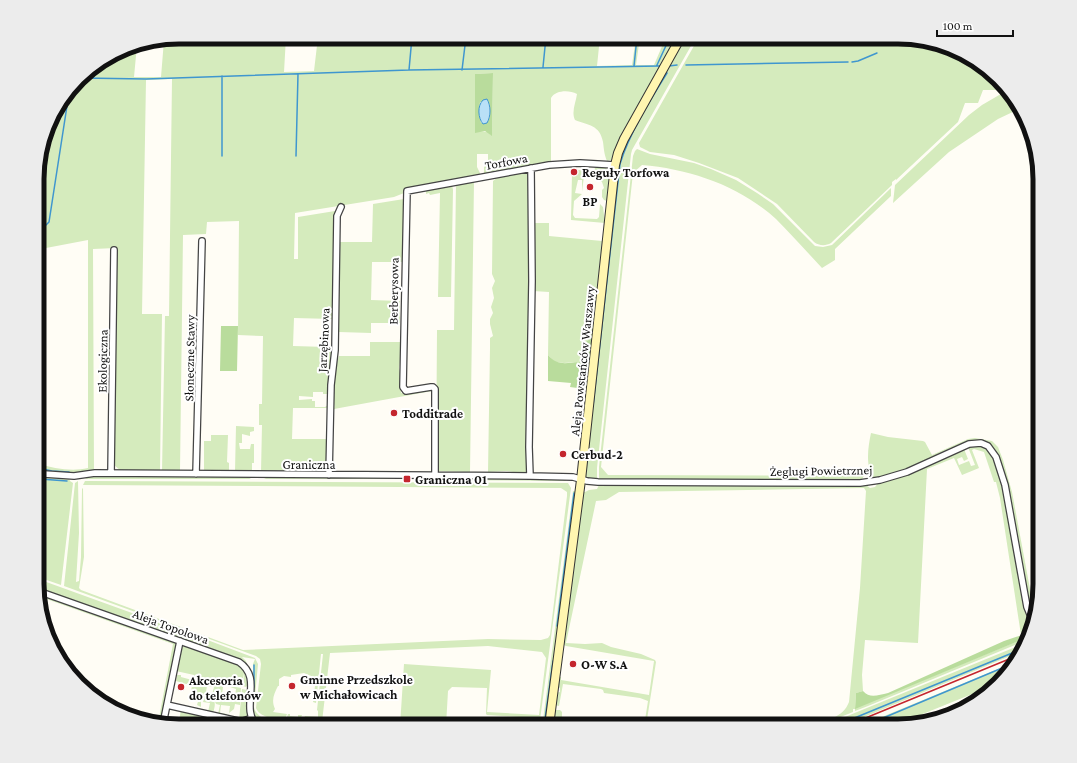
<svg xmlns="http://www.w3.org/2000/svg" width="1077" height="763" viewBox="0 0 1077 763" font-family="'Crimson Pro',serif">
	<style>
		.green { fill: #d5ebbd; fill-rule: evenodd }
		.forest { fill: #b9dc9c; fill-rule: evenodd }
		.water { fill: #b9e0f7; stroke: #3f96cf }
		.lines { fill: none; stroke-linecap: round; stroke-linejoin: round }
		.stream { stroke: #3f96cf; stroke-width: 1.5 }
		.street-casing { stroke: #444; stroke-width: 8 }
		.secondary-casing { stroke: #333; stroke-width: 10 }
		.street { stroke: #fff; stroke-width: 5.5 }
		.secondary { stroke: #fff6b0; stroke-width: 8 }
		.rail { stroke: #c4262e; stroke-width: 1.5 }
		.poi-dot { fill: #c4262e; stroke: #fff; stroke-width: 1.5 }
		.labels { text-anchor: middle; stroke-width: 4; stroke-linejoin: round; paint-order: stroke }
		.street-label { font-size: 13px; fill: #111; stroke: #fff }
		.poi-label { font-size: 13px; font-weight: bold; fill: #111; stroke: #fff; text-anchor: start }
		.rim { fill: none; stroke: #111; stroke-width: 5 }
	</style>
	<rect width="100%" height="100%" fill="#fffdf5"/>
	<path class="green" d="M179,37H286L284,72L314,71L318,37H600L597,66L632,65L636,37H640L636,65H654L666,37H678L662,65H661L630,119L611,160L607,161C604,154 604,149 603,142C600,125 588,125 575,120C571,112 576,102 577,94C569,90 556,90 551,98V163L486,174L484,173V164H488V154H477V167L480,173V175L476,177L404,189V193L394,197L295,213L294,259H298V217L335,211L333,319L294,318L293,346L327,347V352H332L328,376V394H323V392H313V397L299,396V400L312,399V401H315V407H325L328,405V408H293L292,439H327V467L323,471L261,472L262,425H259V404H262L263,336L238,335L239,221L207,222L206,234L183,235L180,471H162L165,316H169L172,79L146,80L142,314H162L160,472L121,471L114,465L116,248L93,249L94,471L68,473L38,471V464C54,468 71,472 88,468V240L46,248L43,245V237L38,231V161L52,116L85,72L125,48L137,45L134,77H161L164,40ZM493,73L492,135H491L488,132L479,131L475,74Z
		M685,37H696L632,150L631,154L597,468V479L586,478L584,476L618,167L626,144Z
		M699,37H907L944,45L984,66L1004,89L1002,90H983L978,103H965L958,122L896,180V179L892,182V185L831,243C826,246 819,246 814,242L777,204L738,178L699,163L674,155L650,152L640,147L639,143Z
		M1006,91L1021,108L998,119L949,152L893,203L895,185L969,115L982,105Z
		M637,149L650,154L694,163L711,169L736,180L757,193L773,204L815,246L823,247L832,245L891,188V196L835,249V260L822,268C807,252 792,235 776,219C740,186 690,169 642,165L633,173L601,467L608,475L864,476L861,481L599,479V467L633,156L635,151Z
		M596,167L606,168L609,173L607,201L604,200L602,197V190L604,188L602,182L600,181V179L597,178L596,180L592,178V172Z
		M583,168H585L582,192V180H578L575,193L582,194L574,201L573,215L575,218L597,219L599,217L600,204L603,207L605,223L571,220L572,173H576L575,171H572V170H582Z
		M527,171L530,175L528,474L507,471L488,472L490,348V338L493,336L490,324V319L493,313L491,307L494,298L492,288L495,281L492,274L493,181L498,177Z
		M474,181L470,472L436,471L437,330H454L456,183Z
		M452,185L453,190L451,297H438L440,193L430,195L429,193L426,194V190Z
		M404,199L403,262H372L371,300L400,301V323H371V333L339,332V265L340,242H372L373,204Z
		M533,223H549V236L602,241L592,338L587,341L584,356L579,362L564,363L554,362L548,355L549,292L533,291Z
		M370,342H400L401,356L399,368L401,376V393L431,389L433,392L432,391L334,409C335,404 333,402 333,397C331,384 335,368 339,356H370Z
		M236,426L254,427V431L250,432V436L242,434V443H239L240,449H250L251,444H254V463H252V471H235Z
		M871,433L888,437L923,441L925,442L932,455L968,439L975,438L992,441L998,447L1003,460L1012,492L1035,616L1034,620L1030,610L996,454L990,445L981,440L907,470L874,479C865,467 868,447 871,433Z
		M211,435H228L227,462L229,463V471H230L229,473L204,471V441H211Z
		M981,445L987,448L994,458L1002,482L1007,502L1027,615C1029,621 1034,626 1031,632L1021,635L1000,498L996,482H994L984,452L974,449L972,450L979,468L962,475L954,458L927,469L918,643L865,640L862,675L863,691L856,693L855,708L1028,637L1027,640L868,706L855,711V709H853V712L818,726H812C826,720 843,718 849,702L860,588L866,491L864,488L619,492L606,500L596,501L566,643L585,644L602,643L611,647L641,654L655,660L656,662L646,726H643V720H645L648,701L640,698L604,693L603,690L601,689L563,684L559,706L555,705L556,693L560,692V688L557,687L560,677H561V680L649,695L654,661L566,646L562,644L582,492H585L589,490L597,489L599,485L602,484L866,485L870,488L875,487L879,482L921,469L964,449L968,459L964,461L962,457L957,459L959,465L969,461L971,466L975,465L968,447Z
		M90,476L248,477L251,479H85Z
		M42,477L69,479L70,481L73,483L61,585L38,577V479Z
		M268,477H401V479H264Z
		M440,478L565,479L566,481L432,480Z
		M78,481L79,533L76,582L79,581L81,557L82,489L83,488L84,557L79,588L81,590L243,650L488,639L541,640L548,638L550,635L567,496V492L561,488L83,485L85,481L568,483L571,488L540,720L533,718L487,715L486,714L487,688L452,687L448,691L446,726H427L426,722L423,720L419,722L416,726H400L404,664L491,670L487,712L539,715L546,658L542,652L488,646L330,653L322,722L332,726H327L304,718L305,716L318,717V711L317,710L323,654H321L316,703L313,702L316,678L304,673L291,675V677L284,676L279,679V686H278C274,694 271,700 275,709L273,712L287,714L284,722C275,719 259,717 256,708L261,664L260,659L256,656L64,586L75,483Z
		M573,491H576L546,720H543Z
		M38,579L179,630L177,638L38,589Z
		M38,593L175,642L177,644L161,724L158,723L173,644L38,596Z
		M181,630L255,658L258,664L254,707C256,719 273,721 283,725V726H263L258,722L254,715L253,664L255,659L242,657L246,661L247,666L238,659L178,639Z
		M1025,643L1020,652L845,725L844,723L842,726H823Z
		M182,644L237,664C245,670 247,675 247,686L246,687L243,686L244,673L241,686L224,681L222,694L235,696L236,689L230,687L231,686L241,688L240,705L235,704L234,709L229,713L230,706L221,705L220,713L227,714V716L218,714L220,705L216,704L212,695L214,687L207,686L205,698L210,700L212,698C217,703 214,708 213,714L208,712L210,703L203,702L204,699L201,698V707L197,705L199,698L190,696L192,686L190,684H186L176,681L177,675H181V677L192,680L194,675L176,671Z
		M1015,662L1011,670L992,686L893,726H860Z
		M242,689L247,690L248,715L245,719L239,720Z
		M177,708L214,717L218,720L217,726H210V718L205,717L203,725L178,726L181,710Z
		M555,710H560L562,712V721H559V725L552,726Z
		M288,714H290V716L298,717V715H302L298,726H293L285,723Z"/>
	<path class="forest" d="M493,73L492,136L485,131L475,133V74ZM480,102L489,103L490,112L489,119L481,123L479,113Z
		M221,326H238L237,371H220Z
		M592,338L585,389L570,387L571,383L548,381V355C557,366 566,363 579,362L584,356L587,341Z
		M1031,632L1028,637L855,709L856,693L863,691C870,699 878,695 888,693L1004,641Z"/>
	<path class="water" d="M487,99C491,106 491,116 487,123L483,124C478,118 477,106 483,100Z"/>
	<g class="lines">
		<path class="stream" d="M807,39L808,37
			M895,45L910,38
			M852,62L858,61L877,53
			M657,65L670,37
			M686,65L848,62
			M634,66L637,37
			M669,66L677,65
			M543,67L546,37
			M409,70L412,37
			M462,70L466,37
			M81,78L146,79L409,70L660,66
			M222,156V76
			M296,156L298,74
			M38,223L46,225L49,222L69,93
			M593,406L620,164C629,134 650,100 667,73
			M38,468L52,471L69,472
			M38,481L40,479L67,481
			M557,626L574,493
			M254,687V665
			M545,719L553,661
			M261,720L271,726
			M835,726L1022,649
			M864,726L1014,663"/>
		<defs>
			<path id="street" d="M111,473L114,250
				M196,474L202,241
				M329,475L331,385L335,350L337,216L341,207
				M38,476L44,474L74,476L95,473L530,476L573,477L587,481L598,482L860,483L880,480L907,472L969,444L981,443L988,446L996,457L1005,485L1027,607L1034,624
				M435,476V389L433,387H431L406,391L403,387L407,191L549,165L580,163L615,165
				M530,476L529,447L532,281L531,168
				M38,591L239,662C264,679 239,707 257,726
				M167,705L238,721H243L252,718
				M163,724L180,641"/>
			<path id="secondary" d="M549,726L581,480L615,165L618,153L624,139L681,37"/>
		</defs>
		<use href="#street" class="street-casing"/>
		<use href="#secondary" class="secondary-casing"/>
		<use href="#street" class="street"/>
		<use href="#secondary" class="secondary"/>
		<path class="rail" d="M846,726L1019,655"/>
	</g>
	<g class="poi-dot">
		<circle cx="574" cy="172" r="4"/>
		<circle cx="590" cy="187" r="4"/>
		<circle cx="394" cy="413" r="4"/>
		<circle cx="563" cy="454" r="4"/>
		<rect x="403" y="475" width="8" height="8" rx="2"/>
		<circle cx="573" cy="664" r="4"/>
		<circle cx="292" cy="686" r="4"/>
		<circle cx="181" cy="687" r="4"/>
	</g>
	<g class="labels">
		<g class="street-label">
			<text transform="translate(506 161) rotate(-11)" y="5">Torfowa</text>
			<text transform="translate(393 291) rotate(-89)" y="5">Berberysowa</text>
			<text transform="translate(323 340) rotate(-87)" y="5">Jarzębinowa</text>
			<text transform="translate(189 358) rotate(-89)" y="5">Słoneczne Stawy</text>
			<text transform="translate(102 361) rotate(-89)" y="5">Ekologiczna</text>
			<text transform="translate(582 361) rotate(-84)" y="5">Aleja Powstańców Warszawy</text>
			<text x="309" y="469">Graniczna</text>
			<text transform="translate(821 470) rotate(-1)" y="5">Żeglugi Powietrznej</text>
			<text transform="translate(171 626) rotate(20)" y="5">Aleja Topolowa</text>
		</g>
		<g class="poi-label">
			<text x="582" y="177">Reguły Torfowa</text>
			<text x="590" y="206" text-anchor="middle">BP</text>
			<text x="402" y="418">Todditrade</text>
			<text x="571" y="459">Cerbud-2</text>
			<text x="415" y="484">Graniczna 01</text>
			<text x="581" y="669">O-W S.A</text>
			<text x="300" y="684">Gminne Przedszkole<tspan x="300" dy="15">w Michałowicach</tspan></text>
			<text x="189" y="685">Akcesoria<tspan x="189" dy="15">do telefonów</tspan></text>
		</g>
	</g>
	<path d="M0 0H1077V763H0ZM179 44H898A135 135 0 0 1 1033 179V584A135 135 0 0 1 898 719H179A135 135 0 0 1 44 584V179A135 135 0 0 1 179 44Z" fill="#ececec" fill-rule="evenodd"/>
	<path class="rim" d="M179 44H898A135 135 0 0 1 1033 179V584A135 135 0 0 1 898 719H179A135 135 0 0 1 44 584V179A135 135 0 0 1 179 44Z"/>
	<path d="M937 30v6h76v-6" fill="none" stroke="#111111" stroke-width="2"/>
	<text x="943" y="30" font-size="12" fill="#111111" stroke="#ffffff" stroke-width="3" paint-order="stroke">100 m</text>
</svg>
